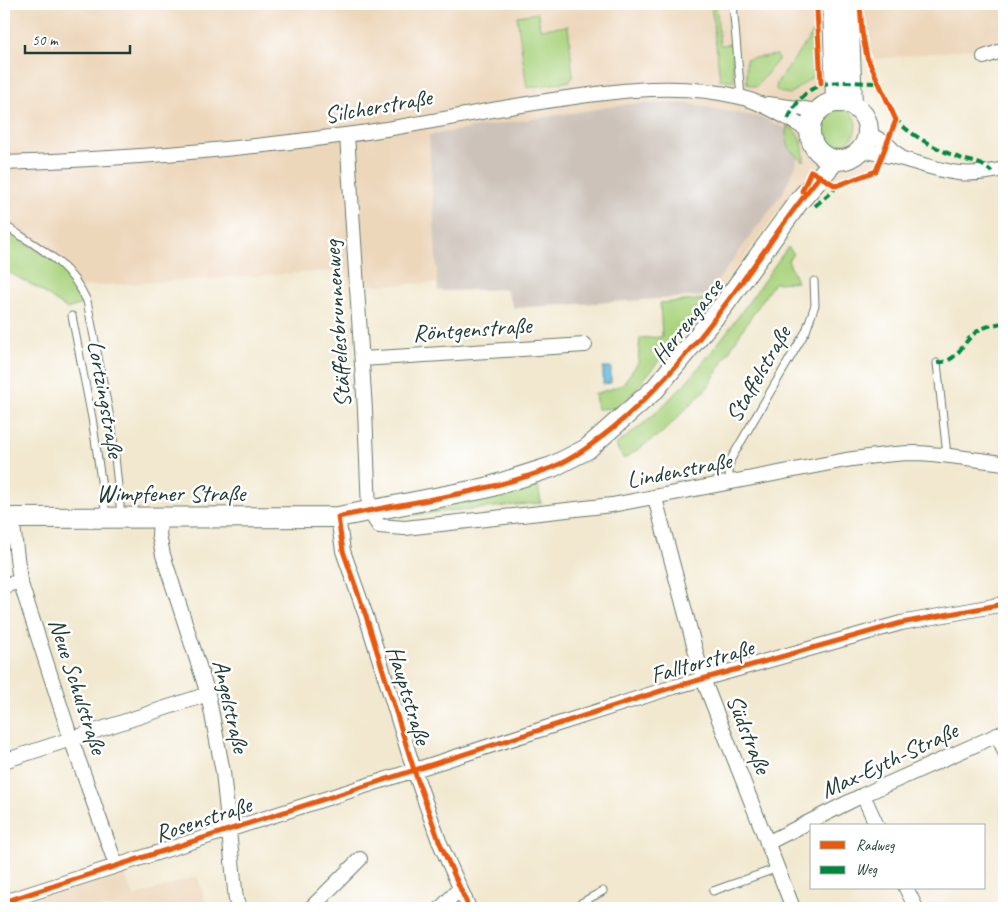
<svg xmlns="http://www.w3.org/2000/svg" width="1008" height="912" viewBox="0 0 1008 912" font-family="Caveat,sans-serif">
	<style>
		.built { fill: #edd7bb }
		.industrial { fill: #ccc2b9 }
		.green { fill: #aad47f; stroke: #64885a }
		.water { fill: #65b7e0; stroke: #427a8a }
		.lines { fill: none; stroke-linecap: round; stroke-linejoin: round }
		.lane-casing { stroke: #68796a; stroke-width: 9 }
		.street-casing { stroke: #68796a; stroke-width: 16 }
		.secondary-casing { stroke: #68796a; stroke-width: 22 }
		.lane { stroke: #fff; stroke-width: 7 }
		.street { stroke: #fff; stroke-width: 14 }
		.secondary { stroke: #fff; stroke-width: 20 }
		.quiet { stroke: #00873e; stroke-width: 4; stroke-dasharray: 8 4; stroke-linecap: butt }
		.cycleway-casing { stroke: #fff; stroke-width: 8 }
		.cycleway { stroke: #e8590c; stroke-width: 5 }
		.labels { text-anchor: middle; stroke-width: 5; stroke-linejoin: round; paint-order: stroke }
		.street-label { font-size: 24px; fill: #1f3d34; stroke: #fff }
	</style>
	<rect width="100%" height="100%" fill="#fff"/>
	<filter id="ink" filterUnits="userSpaceOnUse"><feTurbulence type="fractalNoise" baseFrequency=".02" numOctaves="2"/><feDisplacementMap in="SourceGraphic" scale="10" xChannelSelector="R" yChannelSelector="G"/><feConvolveMatrix kernelMatrix="1 2 1 2 8 2 1 2 1" color-interpolation-filters="sRGB"/></filter>
	<filter id="wash" filterUnits="userSpaceOnUse"><feTurbulence type="fractalNoise" baseFrequency=".0096" numOctaves="4" result="noise"/><feDisplacementMap in="SourceGraphic" scale="20" xChannelSelector="R" yChannelSelector="G"/><feGaussianBlur stdDeviation="1.12" result="paint"/><feColorMatrix in="noise" values="0 0 0 0 0 0 0 0 0 0 0 0 0 0 0 0 0 1.4 0 .05"/><feComposite in="paint" operator="in"/></filter>
	<g filter="url(#wash)">
		<rect width="100%" height="100%" fill="#f1e8cf"/>
		<path class="built" d="M4,4H826L828,75L889,160L835,181L791,194L717,295L514,308L506,289L438,291L437,283L349,286L347,270L77,287L4,228Z
			M859,4H1004V40L979,48L869,60Z
			M123,870L134,897L197,876L208,908H5Z"/>
		<path class="industrial" d="M660,103L690,104L762,118L789,130L799,153L795,167L782,194L706,296L514,308L506,289L438,291L429,135L629,104Z"/>
		<path class="green" d="M711,4H716L720,45L732,44L734,81L720,79Z
			M538,13L540,29L568,26L573,76L570,81L527,88L517,16Z
			M815,30L817,69L815,75L790,94L778,92L776,89L777,83Z
			M777,55L778,60L756,87L747,84L746,59Z
			M818 126a19 19 0 1 1 38 0a19 19 0 1 1-38 0Z
			M787,126C801,132 804,147 804,161C790,153 784,143 787,126Z
			M4,228L65,269L85,303L67,309L36,287L4,270Z
			M788,247L794,254L788,260L797,282L774,283L739,335L708,387L663,432L624,459L615,445C689,395 736,318 788,247Z
			M708,299L633,393L616,408L597,409L595,394L622,385L638,363L640,338L662,337L660,303Z
			M538,483L541,503L392,516Z"/>
		<path class="water" d="M603,367H611V383L603,384Z"/>
	</g>
	<g filter="url(#ink)">
		<g class="lines">
			<defs>
				<path id="lane" d="M733,4L741,97
					M4,225C40,249 68,260 87,301L112,428L121,515
					M72,316L92,418L106,515
					M937,363L947,455
					M731,483L728,469L731,459L806,331L815,305L814,281
					M994,735L1004,759
					M713,891L778,868
					M581,908V903L603,891"/>
				<path id="street" d="M984,57L1004,50
					M768,104L818,111
					M868,133L887,144L901,158
					M347,135L365,410L369,511L379,526L405,528L612,505L846,460C869,457 892,453 915,453C945,454 975,460 1004,463
					M861,150C875,153 889,155 903,159C945,171 960,179 1004,169
					M4,163C118,159 231,151 345,135C417,126 488,109 560,99C621,90 680,82 740,97C765,103 788,119 810,131
					M362,359L585,345
					M655,498L703,679L793,908
					M338,517L343,551L366,616L414,770L439,841L469,908
					M12,518L20,581L71,739L116,865
					M160,519L159,535L163,555L208,694L223,772L236,900L239,908
					M4,586L20,581
					M4,761L208,694
					M863,795L877,826
					M767,843L863,795L1004,732
					M906,888L916,908
					M4,902L667,689L901,623L1004,604
					M311,908L360,859
					M441,908L459,889"/>
				<path id="secondary" d="M833,4L836,102
					M848,4L852,105
					M810 131a29 29 0 1 1 58 0a29 29 0 1 1-58 0Z
					M4,518L338,517L486,488L552,467L587,449L655,389L723,306L799,201L835,160"/>
			</defs>
			<use href="#lane" class="lane-casing"/>
			<use href="#street" class="street-casing"/>
			<use href="#secondary" class="secondary-casing"/>
			<use href="#lane" class="lane"/>
			<use href="#street" class="street"/>
			<use href="#secondary" class="secondary"/>
			<path class="quiet" d="M895,117C904,133 943,152 960,158C976,164 976,159 992,172
				M788,119C810,73 835,83 879,83
				M815,206L839,185
				M937,363C959,361 960,345 975,333C982,327 995,324 1004,323"/>
			<defs>
				<path id="cycleway" d="M817,10L821,83
					M802,191L811,171L836,186L876,171L896,120L867,57L862,32L860,4
					M4,902L667,689L901,623L1004,604
					M469,908L439,841L414,770L366,616L343,551L338,517C408,502 483,494 551,468C575,458 594,443 614,427C679,373 730,299 779,230C792,212 805,194 820,176"/>
			</defs>
			<use href="#cycleway" class="cycleway-casing"/>
			<use href="#cycleway" class="cycleway"/>
		</g>
	</g>
	<g class="labels">
		<g class="street-label">
			<text transform="translate(378 106) rotate(-10)" y="8">Silcherstraße</text>
			<text transform="translate(687 321) rotate(-52)" y="8">Herrengasse</text>
			<text transform="translate(337 324) rotate(-94)" y="8">Stäffelesbrunnenweg</text>
			<text transform="translate(472 329) rotate(-4)" y="8">Röntgenstraße</text>
			<text transform="translate(758 374) rotate(-60)" y="8">Staffelstraße</text>
			<text transform="translate(106 399) rotate(80)" y="8">Lortzingstraße</text>
			<text transform="translate(679 470) rotate(-11)" y="8">Lindenstraße</text>
			<text x="171" y="501">Wimpfener Straße</text>
			<text transform="translate(702 661) rotate(-16)" y="8">Falltorstraße</text>
			<text transform="translate(78 686) rotate(72)" y="8">Neue Schulstraße</text>
			<text transform="translate(409 695) rotate(73)" y="8">Hauptstraße</text>
			<text transform="translate(231 706) rotate(77)" y="8">Angelstraße</text>
			<text transform="translate(749 734) rotate(68)" y="8">Südstraße</text>
			<text transform="translate(889 760) rotate(-25)" y="8">Max-Eyth-Straße</text>
			<text transform="translate(203 819) rotate(-18)" y="8">Rosenstraße</text>
		</g>
	</g>
	<rect width="1008" height="912" fill="none" stroke="#fff" stroke-width="20"/>
	<rect x="810" y="824" width="175" height="65" fill="#ffffff" stroke="#a5b1ae"/>
	<rect x="820" y="841" width="25" height="8" fill="#e8590c" stroke="#a5b1ae"/>
	<text x="856" y="850" font-size="15" fill="#1f3d34">Radweg</text>
	<rect x="820" y="866" width="25" height="8" fill="#00873e" stroke="#a5b1ae"/>
	<text x="856" y="874" font-size="15" fill="#1f3d34">Weg</text>
	<path d="M25 45v8h105v-8" fill="none" stroke="#1f3d34" stroke-width="2.5"/>
	<text x="32" y="45" font-size="15" fill="#1f3d34" stroke="#ffffff" stroke-width="4" paint-order="stroke">50 m</text>
</svg>
